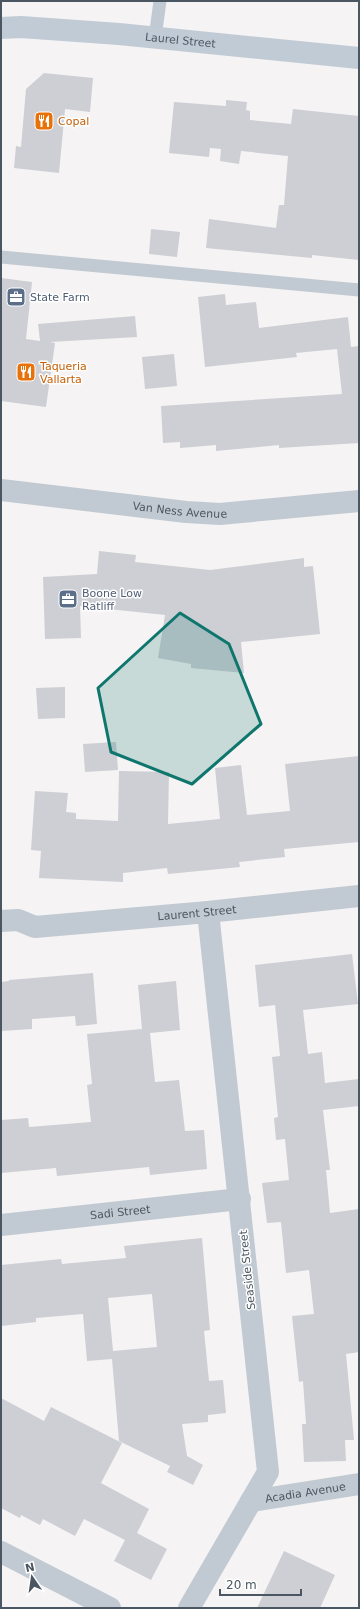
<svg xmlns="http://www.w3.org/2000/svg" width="360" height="1609" viewBox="0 0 360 1609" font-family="'DejaVu Sans',sans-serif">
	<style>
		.building { fill: #cdcfd5; fill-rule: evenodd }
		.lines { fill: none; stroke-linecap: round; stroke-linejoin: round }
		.lane { stroke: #c1cad2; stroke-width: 13 }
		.street { stroke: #c1cad2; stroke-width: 22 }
		.secondary { stroke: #c1cbd6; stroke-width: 22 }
		.marked { fill: #0f766e; fill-opacity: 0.2; stroke: #0f766e; stroke-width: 3; stroke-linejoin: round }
		.labels { text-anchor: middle; stroke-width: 3; stroke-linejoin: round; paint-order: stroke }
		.street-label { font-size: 11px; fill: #4a5661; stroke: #fff }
		.food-label { font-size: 11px; fill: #c56008; stroke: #fff; text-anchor: start }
		.service-label { font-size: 11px; fill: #4e5e75; stroke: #fff; text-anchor: start }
	</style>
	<rect width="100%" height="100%" fill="#f5f3f3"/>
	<path class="building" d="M44,73L93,78L90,112L65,109L59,173L14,168L16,146L21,147L26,89Z
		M226,100L247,102L246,110L250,111V120L291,124L293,109L359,116V260L312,255V258L206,248L209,219L276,228L279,205H284L288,156L241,151L239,164L220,161L221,149L210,148L209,157L169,153L174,102L226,106Z
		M151,229L180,232L177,257L149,254Z
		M1,278L32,282L26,339L40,341L38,324L135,316L137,337L50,342L55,343L46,407L1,401Z
		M225,294L226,305L256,302L259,328L348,317L351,347L359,346V443L279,448V445L216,451V445L180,448V442L163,443L161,406L342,394L337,349L296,353L297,357L205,367L198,297Z
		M174,354L177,386L145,389L142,357Z
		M99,551L136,555L135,562L210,570L304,558V567L313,566L320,634L241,642L244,673L191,668V664L158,658L165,615L80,606L81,638L45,639L43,577L97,574Z
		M65,687V718L38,719L36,688Z
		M116,742L118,770L85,772L83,744Z
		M359,756V842L284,849L285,857L239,862L240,867L168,874L167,868L123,873V882L39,878L41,851L31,850L35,791L68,793L66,812L76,813V819L118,821L119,771L169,772L168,824L220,819L215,768L241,765L247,815L290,811L285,764Z
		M352,954L358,1004L303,1010L308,1054L322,1052L325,1083L359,1079V1106L323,1110L330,1170H326L330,1213L359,1209V1352L346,1354L354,1440H345L346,1461L304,1462L302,1424H306L303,1381L299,1382L292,1316L314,1314L309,1270L286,1273L281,1222L267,1223L262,1183L289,1180L285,1139L276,1140L274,1118L278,1117L272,1057L280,1056L275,1005L259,1007L255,965Z
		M93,973L97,1024L76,1026L75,1016L32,1019V1029L1,1031V982L9,981V980Z
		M176,981L180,1030L150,1033L155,1082L179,1080L185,1131L204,1130L207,1169L150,1175L149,1167L57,1176L56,1168L1,1173V1120L28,1118L29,1127L91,1122L87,1085L92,1084L87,1034L142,1029L138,985Z
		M202,1238L210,1330L204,1331L209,1381L223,1380L226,1413L208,1415V1422L182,1424L187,1456L203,1465L193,1485L167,1472L170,1466L119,1441L112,1359L87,1361L83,1314L36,1318V1322L1,1326V1265L61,1259L62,1264L126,1258L124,1246ZM152,1294L157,1347L113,1351L108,1298Z
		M1,1398L44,1421L51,1407L122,1443L101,1483L149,1509L137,1533L167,1549L151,1580L114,1561L125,1540L84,1519L75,1536L43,1519L40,1525L21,1515L20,1518L1,1508Z
		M284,1551L335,1575L320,1608H257Z"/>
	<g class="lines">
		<path class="lane" d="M155,38L160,1
			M1,257L359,290"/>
		<g class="street">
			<path id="s1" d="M1,490L186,512L220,514L359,501"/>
			<path id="s2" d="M1,921L18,920L35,927L208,912L359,896"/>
			<path id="s3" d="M1,1225L240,1199"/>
			<path id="s4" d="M251,1501L359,1484"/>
			<path d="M1,1552L110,1608"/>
			<path d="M189,1608L268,1472L208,912"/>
		</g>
		<path class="secondary" id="s5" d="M1,28L21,27L119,34L359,58"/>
	</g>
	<path class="marked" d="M180,613L229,644L261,724L192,784L111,752L98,688Z"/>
	<defs>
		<symbol id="restaurant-square" viewBox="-11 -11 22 22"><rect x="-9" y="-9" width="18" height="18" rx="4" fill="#e8710a" stroke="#fff"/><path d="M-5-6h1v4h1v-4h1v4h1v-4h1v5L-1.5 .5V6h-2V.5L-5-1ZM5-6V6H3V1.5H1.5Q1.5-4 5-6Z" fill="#fff"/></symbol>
		<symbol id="office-square" viewBox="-11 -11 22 22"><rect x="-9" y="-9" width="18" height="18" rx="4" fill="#5c6f8a" stroke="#fff"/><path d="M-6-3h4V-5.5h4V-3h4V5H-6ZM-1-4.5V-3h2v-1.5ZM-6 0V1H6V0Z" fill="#fff"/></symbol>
	</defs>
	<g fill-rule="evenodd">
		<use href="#restaurant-square" x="33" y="110" width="22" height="22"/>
		<use href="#office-square" x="5" y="286" width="22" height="22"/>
		<use href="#restaurant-square" x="15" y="361" width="22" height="22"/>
		<use href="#office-square" x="57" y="588" width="22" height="22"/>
	</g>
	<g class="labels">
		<g class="street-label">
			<text dy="4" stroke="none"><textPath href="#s5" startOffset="180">Laurel Street</textPath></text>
			<text dy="4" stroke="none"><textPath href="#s1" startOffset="180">Van Ness Avenue</textPath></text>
			<text dy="4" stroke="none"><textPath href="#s2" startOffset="198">Laurent Street</textPath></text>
			<text dy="4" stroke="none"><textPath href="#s3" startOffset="120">Sadi Street</textPath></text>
			<text transform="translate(247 1270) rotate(-96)" y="4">Seaside Street</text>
			<text dy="4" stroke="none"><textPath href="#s4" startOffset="55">Acadia Avenue</textPath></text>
		</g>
		<g class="food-label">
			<text x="58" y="125">Copal</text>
			<text x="40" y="370">Taqueria<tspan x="40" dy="13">Vallarta</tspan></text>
		</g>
		<g class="service-label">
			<text x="30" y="301">State Farm</text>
			<text x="82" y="597">Boone Low<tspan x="82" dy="13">Ratliff</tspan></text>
		</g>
	</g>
	<rect width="360" height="1609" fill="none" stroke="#4a5661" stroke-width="4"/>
	<g transform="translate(32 1577) rotate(347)" stroke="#ffffff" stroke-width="3" paint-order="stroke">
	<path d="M0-3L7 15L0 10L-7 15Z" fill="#4a5661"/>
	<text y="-6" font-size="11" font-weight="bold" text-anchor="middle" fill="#4a5661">N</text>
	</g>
	<path d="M220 1589v6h81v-6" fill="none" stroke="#4a5661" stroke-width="2"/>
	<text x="226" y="1589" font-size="12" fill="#4a5661" stroke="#ffffff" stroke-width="3" paint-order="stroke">20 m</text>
</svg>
